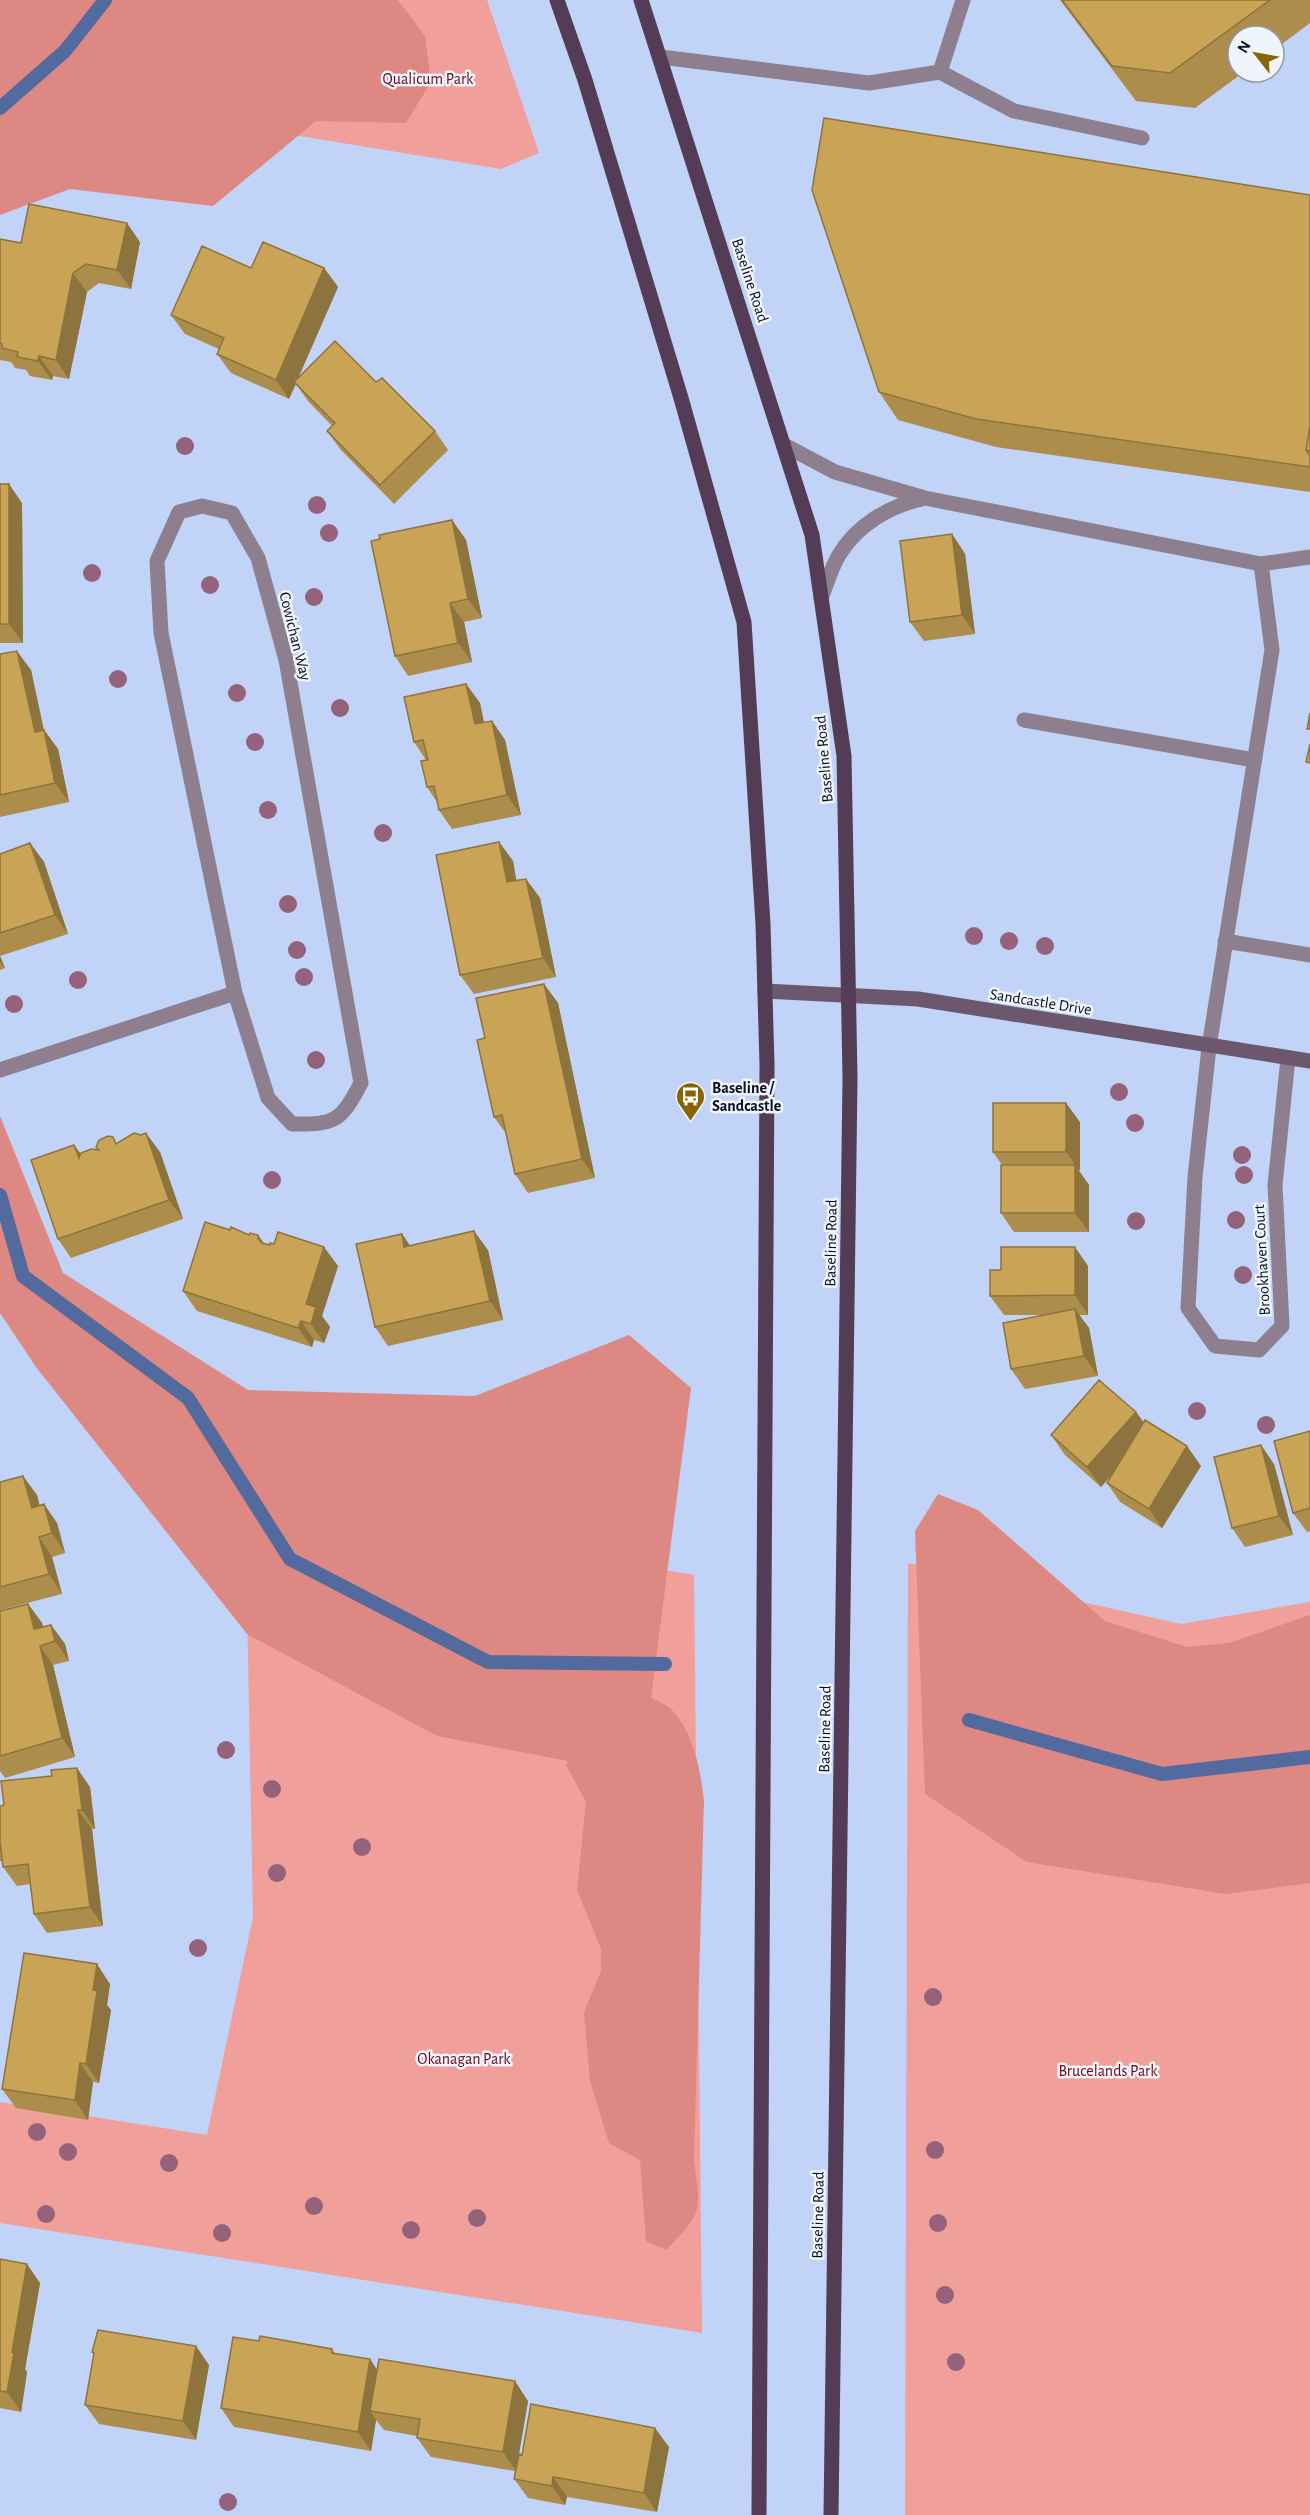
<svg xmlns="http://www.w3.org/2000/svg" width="1310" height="2515" viewBox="0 0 1310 2515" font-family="'Alegreya Sans',sans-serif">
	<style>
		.green { fill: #f09f9a }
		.forest { fill: #dd8882 }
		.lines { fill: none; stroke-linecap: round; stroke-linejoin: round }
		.stream { stroke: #526a9d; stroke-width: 14 }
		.lane { stroke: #8e7f8f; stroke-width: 15 }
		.street { stroke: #8e7f8f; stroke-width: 15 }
		.secondary { stroke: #6c576e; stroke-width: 15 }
		.primary { stroke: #543b56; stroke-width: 15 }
		.tree { fill: #94627a }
		.wall { fill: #ad8d4b }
		.shaded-wall { fill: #8d733d }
		.building { fill: #c9a457; stroke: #8d733d; stroke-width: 1.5 }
		.labels { text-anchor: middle; stroke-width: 5; stroke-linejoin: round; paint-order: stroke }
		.park-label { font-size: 16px; fill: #700613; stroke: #eff4fd }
		.street-label { font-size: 16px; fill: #09101f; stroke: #eff4fd }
		.poi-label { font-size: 16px; font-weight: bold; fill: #09101f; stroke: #eff4fd; text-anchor: start }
	</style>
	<rect width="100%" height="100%" fill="#c1d3f7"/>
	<path class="green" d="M0,0H487L539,153L501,169L0,87Z
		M245,1501L694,1575L702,2333L0,2223V2102L207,2135L253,1917Z
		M908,1563L1181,1624L1310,1602V2515H905Z"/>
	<path class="forest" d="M0,0H398L425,36L431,82L406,123L316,121L213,206L70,189L0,215Z
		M0,1116L63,1273L248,1390L475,1396L629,1335L691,1388L651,1698C657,1701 666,1704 671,1709C694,1733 700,1769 704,1800L694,2160C701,2214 703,2211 666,2250L646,2241L640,2160L609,2143L590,2081L584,2012L601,1971V1949L577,1890L586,1802L566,1765L568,1761L437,1736L247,1634L36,1367L0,1313Z
		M938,1494L978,1510L1105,1621L1187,1647L1229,1643L1310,1615V1883L1226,1894L1027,1862L925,1794L915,1531Z"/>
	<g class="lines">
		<path class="stream" d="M0,108L65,51L105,0
			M0,1195L23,1276L188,1398L290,1559L488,1662L665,1664
			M969,1720L1162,1774L1310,1757"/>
		<path class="lane" d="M661,57L869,83L940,72L963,0
			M940,72L1014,111L1142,138
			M784,445L835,472L925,498L1261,564L1272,650L1209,1047
			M1261,564L1310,557
			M821,598C827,584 831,568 839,555C857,525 889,506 922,499
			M1024,720L1254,760
			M1225,941L1310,955"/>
		<path class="street" d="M202,506L232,513L258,558L286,660L361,1083C341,1121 335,1125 292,1124L268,1098L235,993L161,633L157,561L179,512Z
			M1209,1047L1195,1177L1188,1308L1215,1346L1259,1350L1282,1326L1275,1185L1288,1058
			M0,1070L235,993"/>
		<path class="secondary" d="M765,991L918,999L1310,1061"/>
		<path class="primary" d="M557,0L585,80L681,398L744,622L763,924L767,1065L759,2515
			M641,0L812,535L844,756L850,1078L831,2515"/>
	</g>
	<g class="tree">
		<circle cx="185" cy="446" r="9"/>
		<circle cx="317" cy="505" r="9"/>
		<circle cx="329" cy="533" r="9"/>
		<circle cx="92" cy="573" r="9"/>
		<circle cx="210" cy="585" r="9"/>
		<circle cx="314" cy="597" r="9"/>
		<circle cx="118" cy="679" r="9"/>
		<circle cx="237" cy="693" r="9"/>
		<circle cx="340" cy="708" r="9"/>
		<circle cx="255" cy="742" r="9"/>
		<circle cx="268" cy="810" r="9"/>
		<circle cx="383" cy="833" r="9"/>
		<circle cx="288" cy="904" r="9"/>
		<circle cx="974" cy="936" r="9"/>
		<circle cx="1009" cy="941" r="9"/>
		<circle cx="1045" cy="946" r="9"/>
		<circle cx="297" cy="950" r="9"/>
		<circle cx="304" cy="977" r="9"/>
		<circle cx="78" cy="980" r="9"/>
		<circle cx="14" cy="1004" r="9"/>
		<circle cx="316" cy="1060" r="9"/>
		<circle cx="1119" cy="1092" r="9"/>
		<circle cx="1135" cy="1123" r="9"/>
		<circle cx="1242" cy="1155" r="9"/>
		<circle cx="1244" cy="1175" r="9"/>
		<circle cx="272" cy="1180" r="9"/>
		<circle cx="1236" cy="1220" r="9"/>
		<circle cx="1136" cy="1221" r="9"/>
		<circle cx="1243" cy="1275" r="9"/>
		<circle cx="1197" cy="1411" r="9"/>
		<circle cx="1266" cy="1425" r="9"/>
		<circle cx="226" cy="1750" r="9"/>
		<circle cx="272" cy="1789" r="9"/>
		<circle cx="362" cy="1847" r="9"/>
		<circle cx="277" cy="1873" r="9"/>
		<circle cx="198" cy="1948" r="9"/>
		<circle cx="933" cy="1997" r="9"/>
		<circle cx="37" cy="2132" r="9"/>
		<circle cx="935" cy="2150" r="9"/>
		<circle cx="68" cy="2152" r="9"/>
		<circle cx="169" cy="2163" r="9"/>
		<circle cx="314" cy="2206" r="9"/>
		<circle cx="46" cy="2214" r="9"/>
		<circle cx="477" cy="2218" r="9"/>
		<circle cx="938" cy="2223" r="9"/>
		<circle cx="411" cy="2230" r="9"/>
		<circle cx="222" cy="2233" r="9"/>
		<circle cx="945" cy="2295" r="9"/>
		<circle cx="956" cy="2362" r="9"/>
		<circle cx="228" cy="2502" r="9"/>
	</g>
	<path class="wall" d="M1060,0H1310V23L1274,50V36H1238V72H1244L1195,108L1136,101Z
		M1310,195V492L996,447L898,420L879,392Z
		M0,239L21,243L140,242L131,289L99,283L87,292L69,379L53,376L52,380L30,376L26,370L15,368L11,362L0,360Z
		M251,268H324L338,287L298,378L376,382L435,431L448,450L394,504L341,450L327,431L332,426L308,401L296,384L289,399L231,373L217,354L219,349L185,334L171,315Z
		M0,484L22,503L23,643H0Z
		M452,520L466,540L482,618L464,622L472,662L408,676L395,656Z
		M952,534L965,554L975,634L924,641L910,622Z
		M0,654L31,670L44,730L58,749L69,802L0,817Z
		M466,684L480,703L484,722L492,721L505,740L521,815L452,829L439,810L437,802L427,787L426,760L414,742Z
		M499,842L513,861L516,880L526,879L540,898L556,977L474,994L460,975Z
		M30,843L44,862L68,934L0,956L5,968L0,970V854Z
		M544,984L558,1003L595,1178L528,1193L515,1174L507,1135L494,1117L485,1038Z
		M1080,1122L1079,1171L1089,1185V1232H1014L1001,1213L1002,1165L993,1152Z
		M113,1137L117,1144L160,1152L183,1219L71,1258L58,1239L74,1145L81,1154L99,1150Z
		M230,1230L249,1235H258L264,1244L338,1266L322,1316L330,1327L324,1343L314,1340L312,1347L197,1311L183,1291Z
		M402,1234L410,1246L488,1250L503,1320L388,1346L375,1327Z
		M1088,1266V1315H1079L1089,1328L1098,1376L1025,1389L1011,1369L1046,1315H1004L990,1296Z
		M1136,1412L1144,1423L1201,1466L1162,1528L1120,1502L1107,1483L1112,1474L1101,1487L1065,1455L1051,1435Z
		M1310,1431V1531L1307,1532L1293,1513Z
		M1274,1464L1293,1535L1245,1547L1232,1528Z
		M0,1482L37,1495L39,1505L57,1523L65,1553L52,1557L62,1594L0,1610Z
		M28,1604L42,1623L43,1627L51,1625L65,1644L69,1661L53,1665L75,1757L5,1778L0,1771V1611Z
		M90,1787L95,1829H92L103,1926L47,1933L34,1914L30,1884L17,1886L3,1867V1861H0V1806Z
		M110,1984L107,2005L111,2010L99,2083L93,2082L88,2120L16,2108L2,2089Z
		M0,2259L40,2283L25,2369L27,2372L21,2412L0,2408Z
		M259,2341L332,2349L335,2354L370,2359L377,2370L528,2401L519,2454L669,2447L657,2512L567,2497L565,2505L528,2498L514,2479L515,2471L431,2457L417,2438V2436L384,2430L376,2420L371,2451L234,2427L221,2408Z
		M92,2352L209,2365L196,2440L99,2424L85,2405L94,2355Z"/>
	<path class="shaded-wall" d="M127,223L140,242L131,289L117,270Z
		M324,268L338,287L289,399L276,380Z
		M73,273L87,292L69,379L56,360Z
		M39,356L53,376L52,380L38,361Z
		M9,484L22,503L23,643L9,624Z
		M452,520L466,540L482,618L468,599Z
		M952,534L965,554L975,634L962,615Z
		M450,603L464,622L472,662L458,643Z
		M17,651L31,670L48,751L35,732Z
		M466,684L480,703L488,743L475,724Z
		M492,721L505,740L521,815L507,795Z
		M44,730L58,749L69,802L55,783Z
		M499,842L513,861L520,901L507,882Z
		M30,843L44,862L68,934L55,915Z
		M526,879L540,898L556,977L543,958Z
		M0,956L5,968L0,962Z
		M544,984L558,1003L595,1178L582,1159Z
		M1066,1103L1080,1122V1171L1066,1152Z
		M146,1133L160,1152L183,1219L169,1200Z
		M74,1145L88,1164L79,1158Z
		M1075,1165L1089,1185V1232L1075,1213Z
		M474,1231L488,1250L503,1320L490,1301Z
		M402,1234L415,1253L404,1247Z
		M258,1235L272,1255L258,1239Z
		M324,1247L338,1266L322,1316L330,1327L324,1343L311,1324L306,1304Z
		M1075,1247L1088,1266V1315L1075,1295Z
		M1075,1309L1089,1328L1098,1376L1084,1356Z
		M301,1321L314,1340L312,1347L298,1328Z
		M1136,1412L1150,1431L1101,1487L1087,1467Z
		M1261,1445L1274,1464L1293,1535L1279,1516Z
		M1187,1446L1201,1466L1162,1528L1149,1509Z
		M23,1476L37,1495L45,1527L32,1508Z
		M44,1504L57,1523L65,1553L52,1533Z
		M39,1537L52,1557L62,1594L49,1574Z
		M28,1604L42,1623L47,1644L34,1629Z
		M51,1625L65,1644L69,1661L55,1641Z
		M40,1646L53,1665L75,1757L62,1738Z
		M77,1768L90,1787L95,1829L82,1810Z
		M78,1810L92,1829L103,1926L90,1907Z
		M97,1964L110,1984L107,2005L111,2010L99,2083L86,2064L93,1990Z
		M80,2063L93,2082L88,2120L75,2100Z
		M27,2264L40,2283L25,2369L27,2372L21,2412L7,2392L12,2352Z
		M196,2346L209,2365L196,2440L183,2421Z
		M370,2359L383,2379L370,2411L376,2420L371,2451L358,2432Z
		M515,2381L528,2401L516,2471L503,2452Z
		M655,2428L669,2447L657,2512L644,2493Z
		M553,2477L567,2497L565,2505L552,2486Z"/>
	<path class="building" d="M1062,0H1270L1170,73L1112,66Z
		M824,118L1310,195V425L1306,450L1310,456V467L976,419L879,392L812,190Z
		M29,204L127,223L117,270L86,264L73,273L56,360L39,356L38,361L17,357L18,352L2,348V344L0,343V239L21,243Z
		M263,242L324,268L276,380L217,354L224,338L171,315L202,246L251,268Z
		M335,341L376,382L382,378L435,431L380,485L327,431L335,423L294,382Z
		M1310,425V451L1306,450Z
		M0,484H9V624H0Z
		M452,520L468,599L450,603L458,643L395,656L371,541L380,539L379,535Z
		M952,534L962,615L910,622L900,541Z
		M17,651L35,732L44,730L55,783L0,795V654Z
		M466,684L475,724L492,721L507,795L439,810L434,786L427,787L421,761L428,760L423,740L414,742L404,697Z
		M1310,713V729H1307Z
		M1310,744V763L1306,762Z
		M499,842L507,882L526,879L543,958L460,975L436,855Z
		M30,843L55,915L0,933V854Z
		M544,984L582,1159L515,1174L502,1115L494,1117L477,1040L485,1038L476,998Z
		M993,1103H1066V1152H993Z
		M134,1133L141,1135L146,1133L169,1200L58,1239L31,1160L74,1145L79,1158L81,1153L91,1149L99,1150L96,1147L99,1140L108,1136L113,1137L116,1144Z
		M1001,1165H1075V1213H1001Z
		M205,1222L230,1230L231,1227L249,1235L250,1233L258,1235V1239L262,1243L270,1245V1243L274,1244L278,1232L324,1247L306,1304L316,1307L311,1324L301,1321L298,1328L183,1291Z
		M474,1231L490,1301L375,1327L356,1244L402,1234L404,1247Z
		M1001,1247H1075V1295L990,1296V1270H1001Z
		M1075,1309L1084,1356L1011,1369L1003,1323Z
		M1099,1380L1136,1412L1087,1467L1051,1435Z
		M1145,1420L1187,1446L1149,1509L1107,1483Z
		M1310,1431V1508L1293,1513L1274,1441Z
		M1261,1445L1279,1516L1232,1528L1214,1457Z
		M23,1476L32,1508L44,1504L52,1533L39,1537L49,1574L0,1587V1482Z
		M28,1604L34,1629L51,1625L55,1641L40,1646L62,1738L0,1756V1611Z
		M77,1768L82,1810H78L90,1907L34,1914L28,1864L3,1867L0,1841V1806L4,1805L1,1781L52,1776L51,1770Z
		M24,1953L97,1964L93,1990L97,1991L86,2064L80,2063L75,2100L2,2089Z
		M0,2259L27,2264L12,2352L14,2353L7,2392L0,2391Z
		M98,2330L196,2346L183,2421L85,2405L94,2353L92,2352Z
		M260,2336L332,2349V2353L370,2359L358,2432L221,2408L233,2337L259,2341Z
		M379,2359L515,2381L503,2452L417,2438L420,2419L370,2411Z
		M531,2404L655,2428L644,2493L553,2477L552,2486L514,2479L519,2454L522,2455Z"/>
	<defs>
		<symbol id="bus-pin" viewBox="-11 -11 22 30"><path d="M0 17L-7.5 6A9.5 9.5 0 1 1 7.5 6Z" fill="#886401" stroke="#eff4fd"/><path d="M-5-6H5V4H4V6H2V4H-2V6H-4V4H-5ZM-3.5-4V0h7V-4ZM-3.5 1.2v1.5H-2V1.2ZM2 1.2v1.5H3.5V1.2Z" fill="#fff"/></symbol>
	</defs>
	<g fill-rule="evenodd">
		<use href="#bus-pin" x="674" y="1080" width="33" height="45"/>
	</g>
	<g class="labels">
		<g class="park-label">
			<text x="428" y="84">Qualicum Park</text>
			<text x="464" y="2064">Okanagan Park</text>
			<text x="1108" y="2076">Brucelands Park</text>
		</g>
		<g class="street-label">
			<text transform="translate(751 280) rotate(72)" y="6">Baseline Road</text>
			<text transform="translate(296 636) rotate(76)" y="6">Cowichan Way</text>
			<text transform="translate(823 759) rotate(-95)" y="6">Baseline Road</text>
			<text transform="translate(1041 1001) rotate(9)" y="6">Sandcastle Drive</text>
			<text transform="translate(830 1243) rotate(-89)" y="6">Baseline Road</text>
			<text transform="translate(1261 1260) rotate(-93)" y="6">Brookhaven Court</text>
			<text transform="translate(824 1729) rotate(-89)" y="6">Baseline Road</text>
			<text transform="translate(817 2215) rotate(-89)" y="6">Baseline Road</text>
		</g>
		<g class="poi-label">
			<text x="712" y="1093">Baseline /<tspan x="712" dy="18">Sandcastle</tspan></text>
		</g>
	</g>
	<g transform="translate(1256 54) rotate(301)"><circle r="28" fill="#eff4fd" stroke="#9399a4" stroke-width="1.5"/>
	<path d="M0-4.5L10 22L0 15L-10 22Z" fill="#886401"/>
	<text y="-9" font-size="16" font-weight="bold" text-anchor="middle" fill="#09101f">N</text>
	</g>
</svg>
